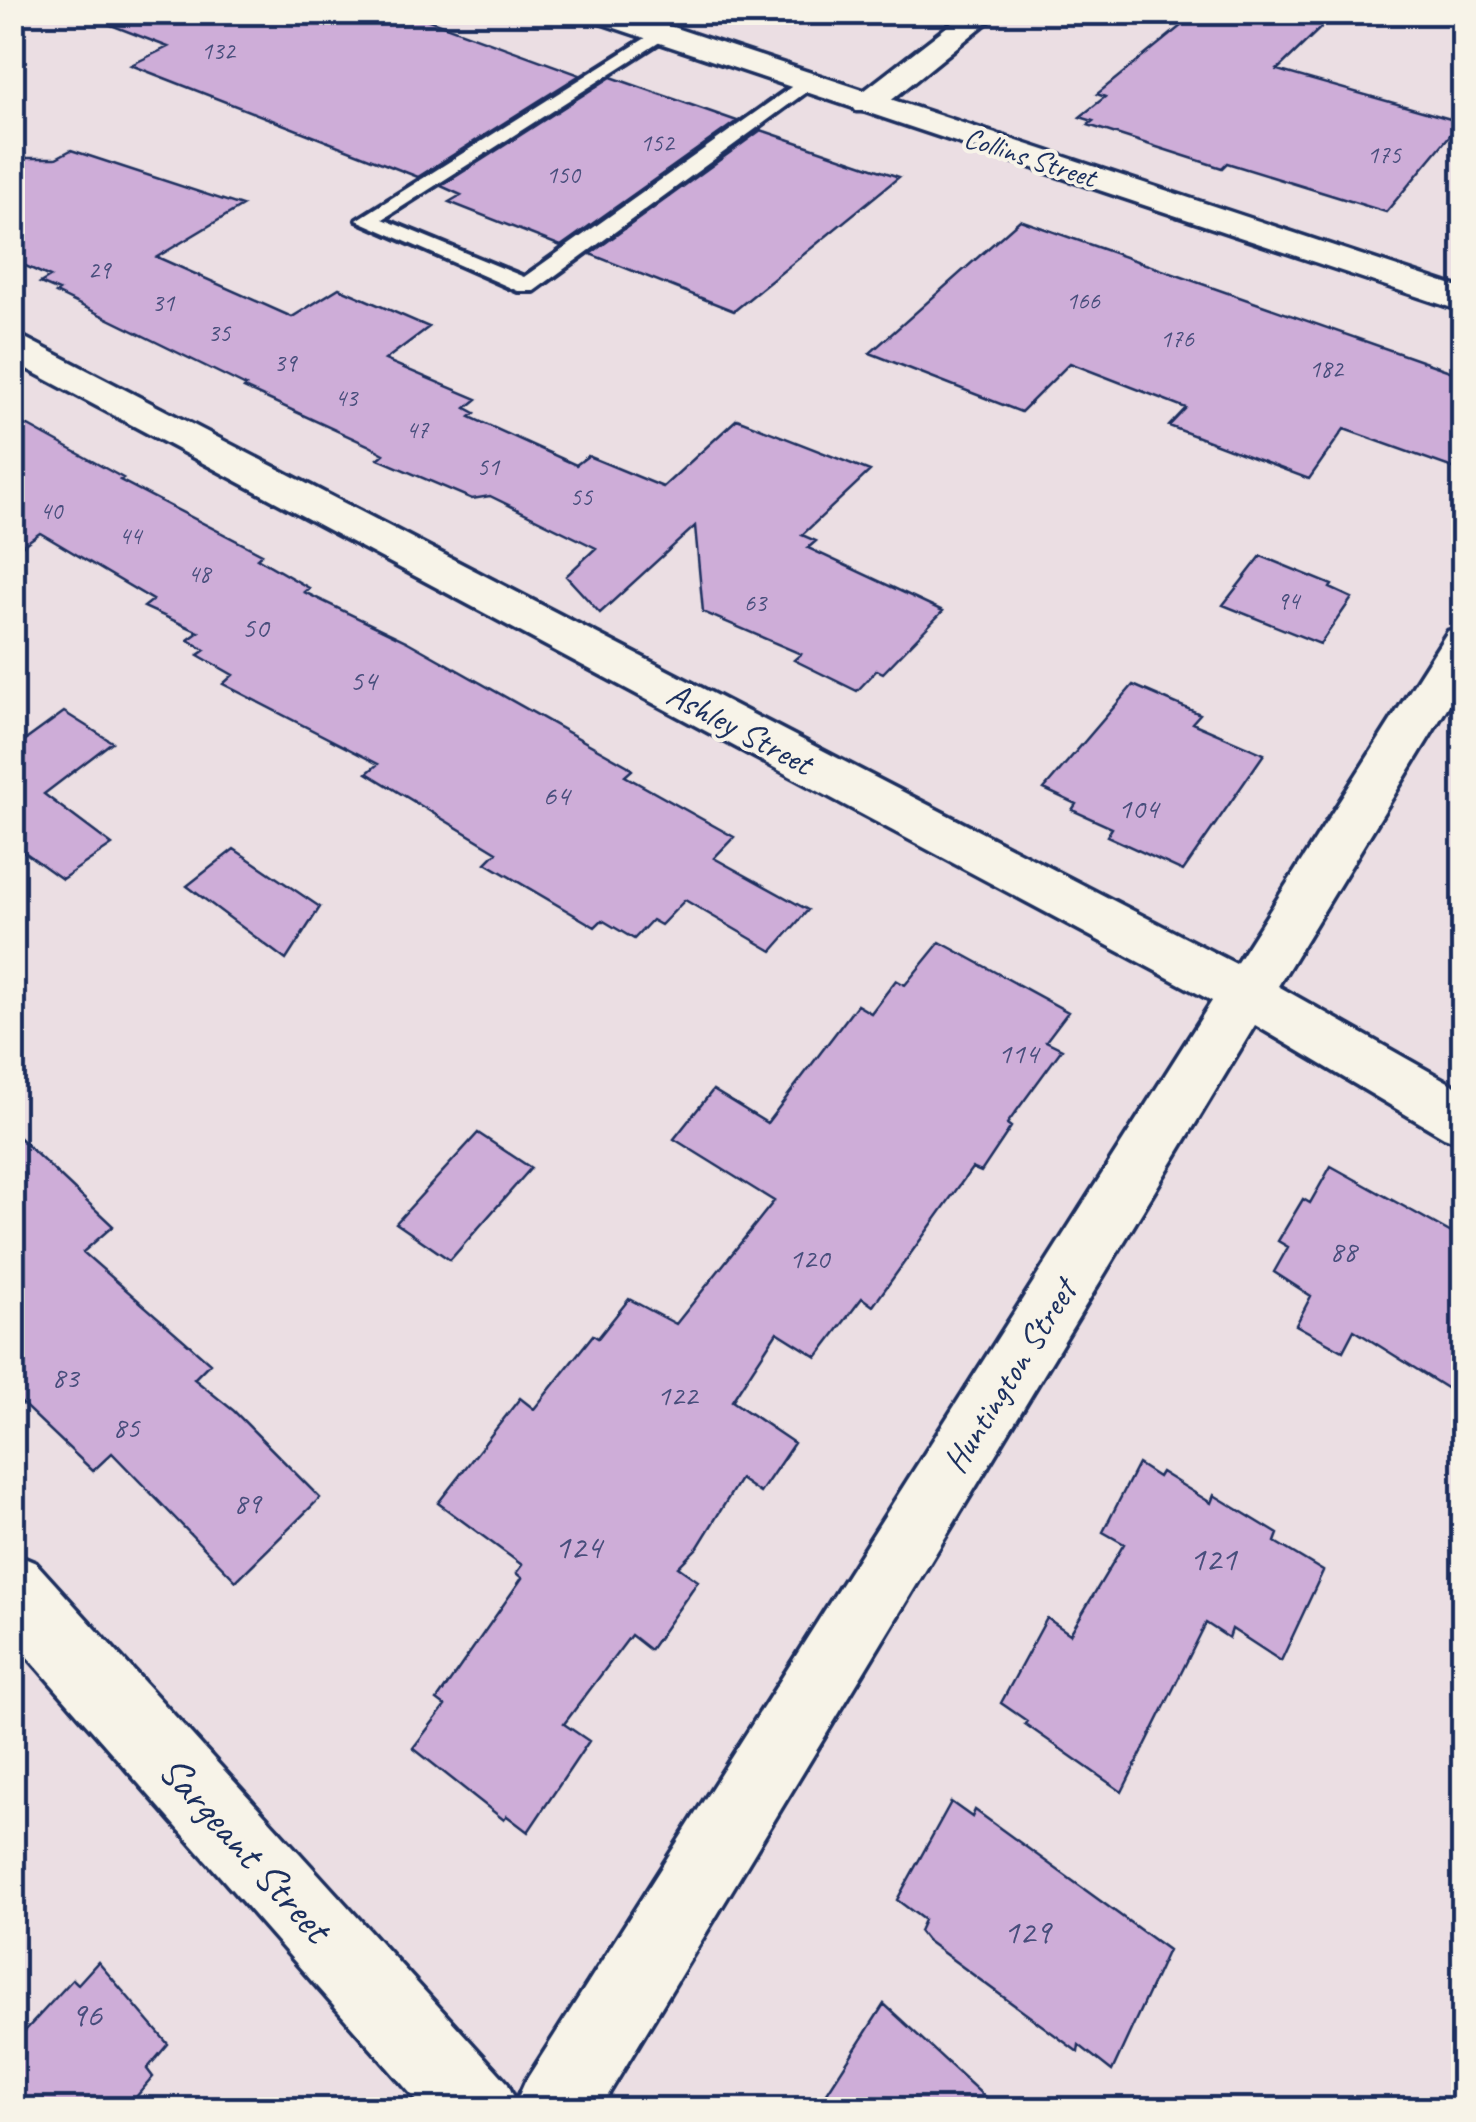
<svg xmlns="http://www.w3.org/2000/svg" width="1476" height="2122" viewBox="0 0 1476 2122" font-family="Caveat,sans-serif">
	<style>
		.building { fill: #ceadd8; stroke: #1b2f5e; stroke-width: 2.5 }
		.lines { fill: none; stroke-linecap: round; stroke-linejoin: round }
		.lane-casing { stroke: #1b2f5e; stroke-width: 8 }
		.street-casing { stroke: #1b2f5e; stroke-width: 7 }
		.secondary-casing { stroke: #1b2f5e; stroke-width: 7 }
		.lane { fill: #f7f3e8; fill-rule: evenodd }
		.street { fill: #f7f3e8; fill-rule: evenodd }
		.secondary { fill: #f7f3e8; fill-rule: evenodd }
		.labels { text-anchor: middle; stroke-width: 8; stroke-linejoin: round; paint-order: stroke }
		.far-number-label { font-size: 25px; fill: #484e7c }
		.far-street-label { font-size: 30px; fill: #1b2f5e; stroke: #f7f3e8 }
		.number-label { font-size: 30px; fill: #484e7c }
		.street-label { font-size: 35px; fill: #1b2f5e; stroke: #f7f3e8 }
		.near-number-label { font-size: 35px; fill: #484e7c }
		.near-street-label { font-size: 42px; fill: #1b2f5e; stroke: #f7f3e8 }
	</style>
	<rect width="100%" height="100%" fill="#ebdee3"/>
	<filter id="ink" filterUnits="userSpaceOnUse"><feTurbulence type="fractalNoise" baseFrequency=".01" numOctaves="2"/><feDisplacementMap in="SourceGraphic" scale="20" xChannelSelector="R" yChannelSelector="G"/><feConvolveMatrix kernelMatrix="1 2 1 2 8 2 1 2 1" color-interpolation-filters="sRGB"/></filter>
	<g filter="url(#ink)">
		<path class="building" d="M91,12H407L580,75L418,177L131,65L168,47L90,17Z
			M1198,12H1337L1277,70L1461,122L1386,212L1227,163L1222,168L1088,125L1093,121L1080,117L1105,97L1097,94Z
			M611,77L737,121L561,246L449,202L461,195L441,186Z
			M761,130L899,177L734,311L590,254Z
			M71,150L242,206L157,257L292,317L339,288L429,327L385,360L477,399L466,408L475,413L470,417L576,465L588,456L663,487L737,419L870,471L802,535L816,541L808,548L943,611L883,673L877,670L857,691L794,660L801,654L703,612L695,526L600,613L566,576L596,548L490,496L472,499L378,459L384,454L368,445L244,388L246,386L56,293L59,291L40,283L50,277L12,260V158H56Z
			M1020,220L1464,376V472L1344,429L1309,479L1169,426L1186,408L1070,363L1021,412L870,353Z
			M12,417L123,478L120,480L262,554L257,558L309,588L304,592L406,641L628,766L632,770L625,776L734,837L714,858L808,910L772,951L685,900L661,925L652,920L634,939L602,920L595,927L486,863L497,852L367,773L378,764L223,684L233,675L198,655L205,650L188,640L199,632L144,607L153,600L40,533L12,553Z
			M1261,556L1332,585L1330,588L1352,598L1320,644L1223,605Z
			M1133,685L1200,714L1192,723L1264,754L1183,871L1107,836L1112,828L1072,810L1076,804L1044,789Z
			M64,712L112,742L44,794L112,845L62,879L12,843V750Z
			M234,849L320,907L286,960L187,886Z
			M940,942L1068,1012L1046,1041L1062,1049L1007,1124L1011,1127L981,1172L972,1168L873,1306L862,1298L817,1357L777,1332L732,1401L794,1443L760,1493L740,1479L698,1547L678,1567L698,1581L650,1650L631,1635L564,1724L589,1741L528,1832L507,1816L504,1820L413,1748L445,1706L437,1700L522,1578L516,1573L522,1565L438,1503L520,1398L534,1409L593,1335L598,1338L629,1299L676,1324L774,1201L674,1139L713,1090L767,1123L857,1005L871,1013L896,980L905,985Z
			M12,1131L113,1226L83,1252L210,1363L194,1379L234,1411L320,1498L236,1581L112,1453L93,1471L12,1394Z
			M478,1133L531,1168L450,1260L396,1223Z
			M1331,1166L1464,1240V1399L1354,1330L1343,1351L1296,1325L1311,1296L1274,1272L1288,1247L1278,1241L1303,1199L1310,1203Z
			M1138,1464L1158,1477L1161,1472L1211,1503L1214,1495L1278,1534L1275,1542L1323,1571L1281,1661L1232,1629L1229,1638L1206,1623L1122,1792L1025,1724L1027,1721L1001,1703L1047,1618L1070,1634L1124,1544L1103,1532Z
			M951,1802L972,1817L975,1810L1168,1950L1112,2071L1079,2045L1078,2052L926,1940L919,1931L924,1920L897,1900Z
			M98,1962L168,2044L147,2069L153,2077L125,2110H12V2045L73,1979L78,1984Z
			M884,2004L999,2110H816Z"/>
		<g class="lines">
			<defs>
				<path id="lane" d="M660,29L669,34L666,38L383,219L524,277L801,80H815L817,84L534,291H518L357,220Z"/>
				<path id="street" d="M966,12H1000L878,111H856L851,104L856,97Z
					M12,335L25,338L1236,964L1448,631L1464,627V680L1278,986L1464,1091V1144L1444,1137L1255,1025L599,2110H425L12,1639V1553L36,1563L507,2082L516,2102L525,2082L1212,1001L12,361Z"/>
				<path id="secondary" d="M581,12H627L1464,289V312L585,18Z"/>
			</defs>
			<use href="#lane" class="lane-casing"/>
			<use href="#street" class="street-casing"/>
			<use href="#secondary" class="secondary-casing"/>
			<use href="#lane" class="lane"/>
			<use href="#street" class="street"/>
			<use href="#secondary" class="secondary"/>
		</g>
	</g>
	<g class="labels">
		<g class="far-number-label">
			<text x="218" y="59">132</text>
			<text x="657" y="151">152</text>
			<text x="1384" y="163">175</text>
			<text x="563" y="183">150</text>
			<text x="99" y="278">29</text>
			<text x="1083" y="309">166</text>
			<text x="163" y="311">31</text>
			<text x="219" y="341">35</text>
			<text x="1177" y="347">176</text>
			<text x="285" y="371">39</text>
			<text x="1326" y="377">182</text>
			<text x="346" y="406">43</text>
			<text x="417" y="438">47</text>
			<text x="488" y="475">51</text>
			<text x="581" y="505">55</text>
			<text x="51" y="519">40</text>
			<text x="130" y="544">44</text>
			<text x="199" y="582">48</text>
			<text x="1288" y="609">94</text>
			<text x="755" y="611">63</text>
		</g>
		<g class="far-street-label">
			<text transform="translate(1030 157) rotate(18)" y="10">Collins Street</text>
		</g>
		<g class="number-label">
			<text x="255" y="637">50</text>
			<text x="363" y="690">54</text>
			<text x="556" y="805">64</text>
			<text x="1138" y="818">104</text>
			<text x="1018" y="1063">114</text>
			<text x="1343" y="1261">88</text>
			<text x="809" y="1268">120</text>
			<text x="65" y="1387">83</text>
			<text x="677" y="1405">122</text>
			<text x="126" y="1437">85</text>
			<text x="247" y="1513">89</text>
		</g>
		<g class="street-label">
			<text transform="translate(740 728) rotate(28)" y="12">Ashley Street</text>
			<text transform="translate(1009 1376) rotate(-58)" y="12">Huntington Street</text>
		</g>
		<g class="near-number-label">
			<text x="578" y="1558">124</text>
			<text x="1213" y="1570">121</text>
			<text x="1027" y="1943">129</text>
			<text x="86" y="2026">96</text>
		</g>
		<g class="near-street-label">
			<text transform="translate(246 1848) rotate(48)" y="15">Sargeant Street</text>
		</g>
	</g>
	<rect width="1476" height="2122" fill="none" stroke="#f7f3e8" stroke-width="50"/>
	<rect x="25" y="25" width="1426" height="2072" fill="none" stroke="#1b2f5e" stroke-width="4" filter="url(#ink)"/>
</svg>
